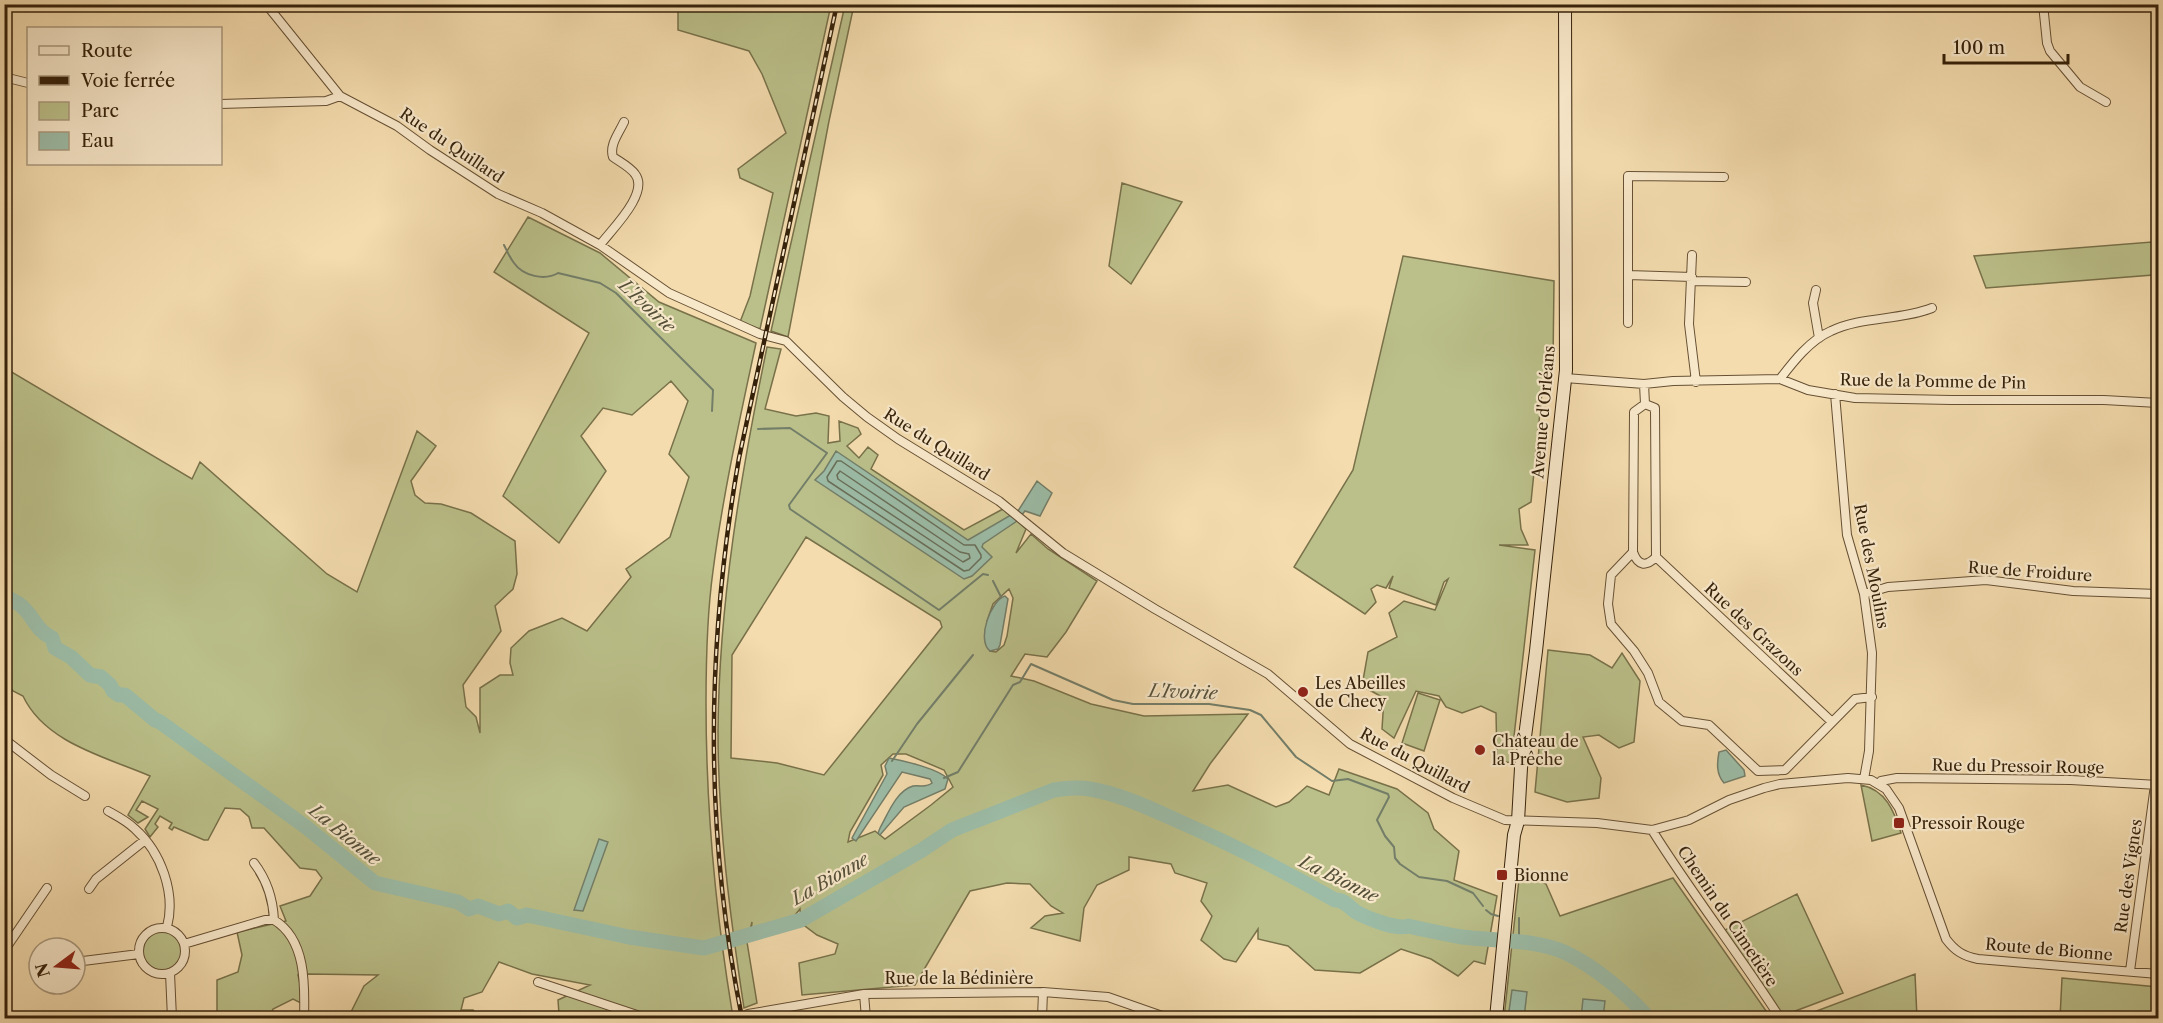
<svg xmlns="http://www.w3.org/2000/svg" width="2163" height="1023" viewBox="0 0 2163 1023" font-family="'Libre Caslon Text',serif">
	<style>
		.green { fill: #bbc08a; stroke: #78714a; stroke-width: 1.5; fill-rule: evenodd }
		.water { fill: #9cbca7; stroke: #737e69; stroke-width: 1.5 }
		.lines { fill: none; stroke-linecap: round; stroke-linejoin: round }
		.shore { stroke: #696f59; stroke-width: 1.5 }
		.stream { stroke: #737e69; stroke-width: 2 }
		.river { stroke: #9cbca7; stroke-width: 15 }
		.minor-casing { stroke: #665034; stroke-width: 10 }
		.secondary-casing { stroke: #36220b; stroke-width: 14 }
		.minor { stroke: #f8e8ca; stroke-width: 8 }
		.secondary { stroke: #f8e8ca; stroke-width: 12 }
		.rail-casing { stroke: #36220b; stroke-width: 4.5 }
		.rail { stroke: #f8e8ca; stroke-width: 2; stroke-dasharray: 7; stroke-linecap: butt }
		.poi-dot { fill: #8f2418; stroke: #f8e8ca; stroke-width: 2 }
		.labels { text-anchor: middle; stroke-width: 4.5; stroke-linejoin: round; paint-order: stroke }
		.street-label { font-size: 16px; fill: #36220b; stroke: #f8e8ca }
		.poi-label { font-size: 16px; fill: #36220b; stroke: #f8e8ca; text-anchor: start }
		.water-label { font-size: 18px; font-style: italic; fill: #55503a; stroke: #f8e8ca }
	</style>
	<rect width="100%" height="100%" fill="#f4dcae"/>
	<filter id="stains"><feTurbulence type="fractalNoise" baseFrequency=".00333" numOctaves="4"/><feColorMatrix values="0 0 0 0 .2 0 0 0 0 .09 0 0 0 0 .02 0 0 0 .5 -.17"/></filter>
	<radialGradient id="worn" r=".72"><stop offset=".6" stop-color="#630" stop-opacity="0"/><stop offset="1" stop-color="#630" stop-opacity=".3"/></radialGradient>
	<path class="green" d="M678,5H831L760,329L740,322L750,296L773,193L740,178L738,169L786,133L762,74L749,51L678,30Z
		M845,5H854L829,121L788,337L771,331Z
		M1122,183L1182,202L1131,284L1109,266Z
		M528,217L600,253L659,302L756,343C740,418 723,494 713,571C707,614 706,659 706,703C706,806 715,908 732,1011L698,1018L645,1013L643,1018H613L608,1015L603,1018H564L559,1014L558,1000L590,985L532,974L499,962L482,992L464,998L461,1010H473L481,1018H348L364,986L378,975L308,974L298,975L301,988V1003L293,999L273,1009L269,1018H217V980L238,972L242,955L237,932L286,921L280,906L310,896L322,878L316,870L300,868L264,828H252L249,817L240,809L225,808L208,840H204L174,827L172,830L169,828L172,823L160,816L155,824L158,827L150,837L145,829L158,809L142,801L136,810L148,817L138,823L128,815L150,776C106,757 45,743 23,696L13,691L5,682V368L192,479L200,462L327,574L357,592L417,431L436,446L411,481L415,495L425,503L441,504L471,513L515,541L517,574L513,589L495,606L501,631L463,685L466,707L476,717L480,733V688L500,675H513L510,663L511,648L529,631L562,618L587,631L631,577L626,569L670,537L689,477L669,454L688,401L671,381L632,415L603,408L581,436L606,471L559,543L503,496L589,333L494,272Z
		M2152,242L2153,275L1986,288L1974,256Z
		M1403,256L1554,281L1553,362L1542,392L1531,502L1519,509L1521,529L1528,545H1499L1535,550L1511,763L1497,760L1496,713L1481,706L1462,713L1446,707L1439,696L1416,691L1394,738L1382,729L1384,698L1362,686L1368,652L1397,637L1389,613L1404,601L1435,610L1448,579L1444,582L1436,605L1389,588L1393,576L1386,588L1377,585L1371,589L1376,602L1365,614L1294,567L1353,470Z
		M767,347L781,349L765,409L796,416L816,413L829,416L828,443L840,441L839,421L858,428L861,434L847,446L859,458L868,447L878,455L871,469L964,530L1003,509L1026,529L1016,553L1031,534L1048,549L1097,581L1066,632L1047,657L1025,654L1011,676L1034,681L1091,704L1144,716L1248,714L1210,764L1193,791L1228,785L1276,807L1289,802L1307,786L1329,795L1339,769L1397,789L1428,813L1434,829L1459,851L1454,880L1497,896L1485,964L1474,961L1458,976L1431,959L1401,949L1360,973L1315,970L1288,946L1258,939V929L1236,962L1224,959L1201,940L1212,916L1201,901L1207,883L1175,873L1171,864L1129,857V870L1097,885L1084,908L1080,941L1031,928L1045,916L1063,913L1051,906L1030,884L1007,883L970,891L915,985L802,995L799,963L835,954L838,944L817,935L801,923L800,909L790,921L751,933L752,922L747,942L757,1003L744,1008C730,916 718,824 718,731C719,601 741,474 767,347ZM806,537L940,621L942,627L824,775L777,763L731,758L732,655ZM1009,589L1013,598L1007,636L1004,645L996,652L990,651L987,621L993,604ZM893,754H906L944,770L953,787L931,805L885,839L875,831L848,842L850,832L883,775L881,765Z
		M1548,650L1590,655L1612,668L1622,653L1640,681L1634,742L1619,748L1599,735L1583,737L1601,778L1599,798L1567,802L1535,792Z
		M1418,693L1440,700L1424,751L1402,743Z
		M1861,785C1886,790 1894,811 1901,833L1872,841Z
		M1520,870L1546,884L1560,916L1673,878L1771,1018H1504Z
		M1797,894L1843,993L1782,1016L1723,931Z
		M143 951a20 20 0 1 1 40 0a20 20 0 1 1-40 0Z
		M1915,974L1917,1018H1798Z
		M2062,978L2158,987V1018H2060Z"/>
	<path class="water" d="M836,451L968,540L1018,511L1037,481L1052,493L1040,516L1025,511L1017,521L983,544L982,547L992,557L972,576L964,579L815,480L824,471Z
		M1005,596L1008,599L1000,645L998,649L990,651C976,640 991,600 1005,596Z
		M1726,750L1744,770L1745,776L1724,783C1716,774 1717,763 1719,752Z
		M889,758C905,761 939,769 948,779L945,789L904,807L880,835L878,833L880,828C888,814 896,791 913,786C921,785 926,788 932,783L930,779L902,772L856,841L852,838L887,774L885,766Z
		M599,839L608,842L583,911L574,910Z
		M1512,990L1527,992L1524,1018H1508Z
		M1583,999L1605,1001L1603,1018H1581Z"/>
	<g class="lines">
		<path class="shore" d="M837,461H841L964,545H975L981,555V558L969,570L964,571L828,481L827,477Z
			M840,471L960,552L969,554L970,558L963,562L838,479L837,475Z"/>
		<path class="stream" d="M504,245C507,251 510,258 514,263C523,276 545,281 558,273L600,283L616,293L713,390L712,411
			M758,429L790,428L827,453L789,505L790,509L939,610L983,574L988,575
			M993,581L1001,597
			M892,761L917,724L973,655
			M944,778L958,772L1013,685L1020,682L1031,664L1113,700L1133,704H1209L1250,710L1261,715L1296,757L1332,781L1348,779L1388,794L1389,797L1377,820L1385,836L1394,847L1395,858L1400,864L1419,877L1447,881L1473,893L1483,906
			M1486,910L1491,914L1498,916
			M1519,918V943"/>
		<path class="river" d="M4,593C9,600 13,600 19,604C34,615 34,629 52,638L55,648L71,657L90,675L101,677L110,685L113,691L119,695H125L155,720L160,722L306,827L375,883L458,902L469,909L478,906L499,914L508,911L517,918L527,915L629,937L704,948L801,920L922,850L952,830L1054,790C1066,788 1078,787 1090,789C1120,794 1149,808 1176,820C1231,844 1283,870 1335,900C1345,900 1349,907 1356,912C1367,918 1396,930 1408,926C1426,930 1444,934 1462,937C1494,941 1537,939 1566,953C1594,966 1629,995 1648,1018"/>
		<defs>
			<path id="minor" d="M266,4L340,96L397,126L430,150L498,194L542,213L600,245L669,293L760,334L786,341L843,397L867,417L898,439L999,501L1063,553L1155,609L1268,674L1350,744L1453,798L1505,820L1597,823L1652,830L1689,820L1729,800L1764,788L1780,784L1848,778L1871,780L1886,789L1899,808L1946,939C1955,951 1963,956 1978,959L2158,974
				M2043,4L2047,43L2050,51L2080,87L2106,102
				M4,77L28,83
				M220,104L326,101L340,96
				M600,245C611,230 650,193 635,174C630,167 620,162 613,157C609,145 619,133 624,122
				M1692,255L1689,324L1696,382
				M1628,275V176L1724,177
				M1691,281L1746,282
				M1816,290L1813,303L1819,338
				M1628,323V275L1692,277
				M1565,378L1644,384L1673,381L1780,379L1808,390L1855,398L1951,400H2104L2158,403
				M1780,379C1793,362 1810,340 1831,331C1862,316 1899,321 1932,308
				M1644,384L1645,404
				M1835,394L1847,535L1864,594L1872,653L1869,751L1864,779
				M1645,404L1655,408L1656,557L1832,722
				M1645,404L1634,412L1633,552C1638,566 1646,567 1656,557
				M1633,552L1611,575L1608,604L1611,624L1634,651L1648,673L1659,702L1682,721L1709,725L1758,771L1785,770L1855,699L1872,697
				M1864,594L1888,587L1986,580L2073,591L2158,594
				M4,739L51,775L85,796
				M1879,784L1881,781L1897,778L2071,780L2158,785
				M108,811C117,816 127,821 135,829C161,852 176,893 167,927
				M1652,830C1692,894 1739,954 1780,1018
				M254,863C267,880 273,899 274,920C306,939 305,985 304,1018
				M89,889L96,879L145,840
				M139 951a23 23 0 1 1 46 0a23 23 0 1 1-46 0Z
				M184,944L265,920H274
				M4,951L47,888
				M75,962L139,954
				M2130,971L2155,785
				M170,973L172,1018
				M538,982L646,1018
				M864,994L866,1018
				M748,1014L864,994L1043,992L1108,997L1168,1018
				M722,1018L735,1016
				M1042,1018L1043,992"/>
			<path id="secondary" d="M1496,1018L1514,835L1518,821L1521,768L1536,651L1566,370L1565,4"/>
		</defs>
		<use href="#minor" class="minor-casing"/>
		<use href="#secondary" class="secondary-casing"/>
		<use href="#minor" class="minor"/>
		<use href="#secondary" class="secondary"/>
		<defs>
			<path id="rail" d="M742,1018C704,830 706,646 739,458L837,4"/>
		</defs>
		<use href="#rail" class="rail-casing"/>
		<use href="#rail" class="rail"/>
	</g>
	<g class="poi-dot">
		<circle cx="1303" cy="692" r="6"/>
		<circle cx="1480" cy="750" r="6"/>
		<rect x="1893" y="817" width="12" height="12" rx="3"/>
		<rect x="1496" y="869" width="12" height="12" rx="3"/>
	</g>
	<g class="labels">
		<g class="street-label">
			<text transform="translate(452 145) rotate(34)" y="6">Rue du Quillard</text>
			<text transform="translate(1933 381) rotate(1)" y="6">Rue de la Pomme de Pin</text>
			<text transform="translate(1543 412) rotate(-85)" y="6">Avenue d'Orléans</text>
			<text transform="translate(937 444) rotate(32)" y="6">Rue du Quillard</text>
			<text transform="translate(1872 566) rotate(79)" y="6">Rue des Moulins</text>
			<text transform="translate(2030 571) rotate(4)" y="6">Rue de Froidure</text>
			<text transform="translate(1754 629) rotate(43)" y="6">Rue des Grazons</text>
			<text transform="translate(1415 760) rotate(28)" y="6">Rue du Quillard</text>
			<text transform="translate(2018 766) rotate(1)" y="6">Rue du Pressoir Rouge</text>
			<text transform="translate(2128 876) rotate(-82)" y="6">Rue des Vignes</text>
			<text transform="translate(1728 916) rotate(56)" y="6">Chemin du Cimetière</text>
			<text transform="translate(2049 949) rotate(5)" y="6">Route de Bionne</text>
			<text x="959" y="984">Rue de la Bédinière</text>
		</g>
		<g class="poi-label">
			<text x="1315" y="689">Les Abeilles<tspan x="1315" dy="18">de Checy</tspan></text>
			<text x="1492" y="747">Château de<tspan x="1492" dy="18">la Prêche</tspan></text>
			<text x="1911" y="829">Pressoir Rouge</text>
			<text x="1514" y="881">Bionne</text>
		</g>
		<g class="water-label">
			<text transform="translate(647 306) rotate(43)" y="6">L'Ivoirie</text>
			<text transform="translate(1183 692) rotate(2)" y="6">L'Ivoirie</text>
			<text transform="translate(345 835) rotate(39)" y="6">La Bionne</text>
			<text transform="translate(830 879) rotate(-30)" y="6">La Bionne</text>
			<text transform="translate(1339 879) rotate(26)" y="6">La Bionne</text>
		</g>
	</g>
	<rect width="2163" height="1023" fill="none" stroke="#f4dcae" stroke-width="24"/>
	<rect x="6" y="6" width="2151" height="1011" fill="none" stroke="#36220b" stroke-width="3"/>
	<rect x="12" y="12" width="2139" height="999" fill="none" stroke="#36220b" stroke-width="1.5"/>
	<rect x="27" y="27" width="195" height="138" fill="#f8e8ca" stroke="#aa997e" stroke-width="1.5"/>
	<rect x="39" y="46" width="30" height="9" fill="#f8e8ca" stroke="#aa997e" stroke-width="1.5"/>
	<text x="81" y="57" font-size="18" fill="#36220b">Route</text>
	<rect x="39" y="76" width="30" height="9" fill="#36220b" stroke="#aa997e" stroke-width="1.5"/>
	<text x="81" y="87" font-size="18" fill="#36220b">Voie ferrée</text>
	<rect x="39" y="102" width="30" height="18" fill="#bbc08a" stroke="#aa997e" stroke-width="1.5"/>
	<text x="81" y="117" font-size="18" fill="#36220b">Parc</text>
	<rect x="39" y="132" width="30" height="18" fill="#9cbca7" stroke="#aa997e" stroke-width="1.5"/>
	<text x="81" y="147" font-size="18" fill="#36220b">Eau</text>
	<g transform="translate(57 966) rotate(254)"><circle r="28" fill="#f8e8ca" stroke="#aa997e" stroke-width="1.5"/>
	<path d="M0-4.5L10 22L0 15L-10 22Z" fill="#8f2418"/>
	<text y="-9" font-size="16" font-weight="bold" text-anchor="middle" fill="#36220b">N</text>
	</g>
	<path d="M1944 54v9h124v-9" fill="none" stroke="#36220b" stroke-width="3"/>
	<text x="1953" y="54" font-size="18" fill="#36220b" stroke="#f8e8ca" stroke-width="4.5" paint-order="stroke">100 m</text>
	<rect width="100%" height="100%" filter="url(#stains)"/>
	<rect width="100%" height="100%" fill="url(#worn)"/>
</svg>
